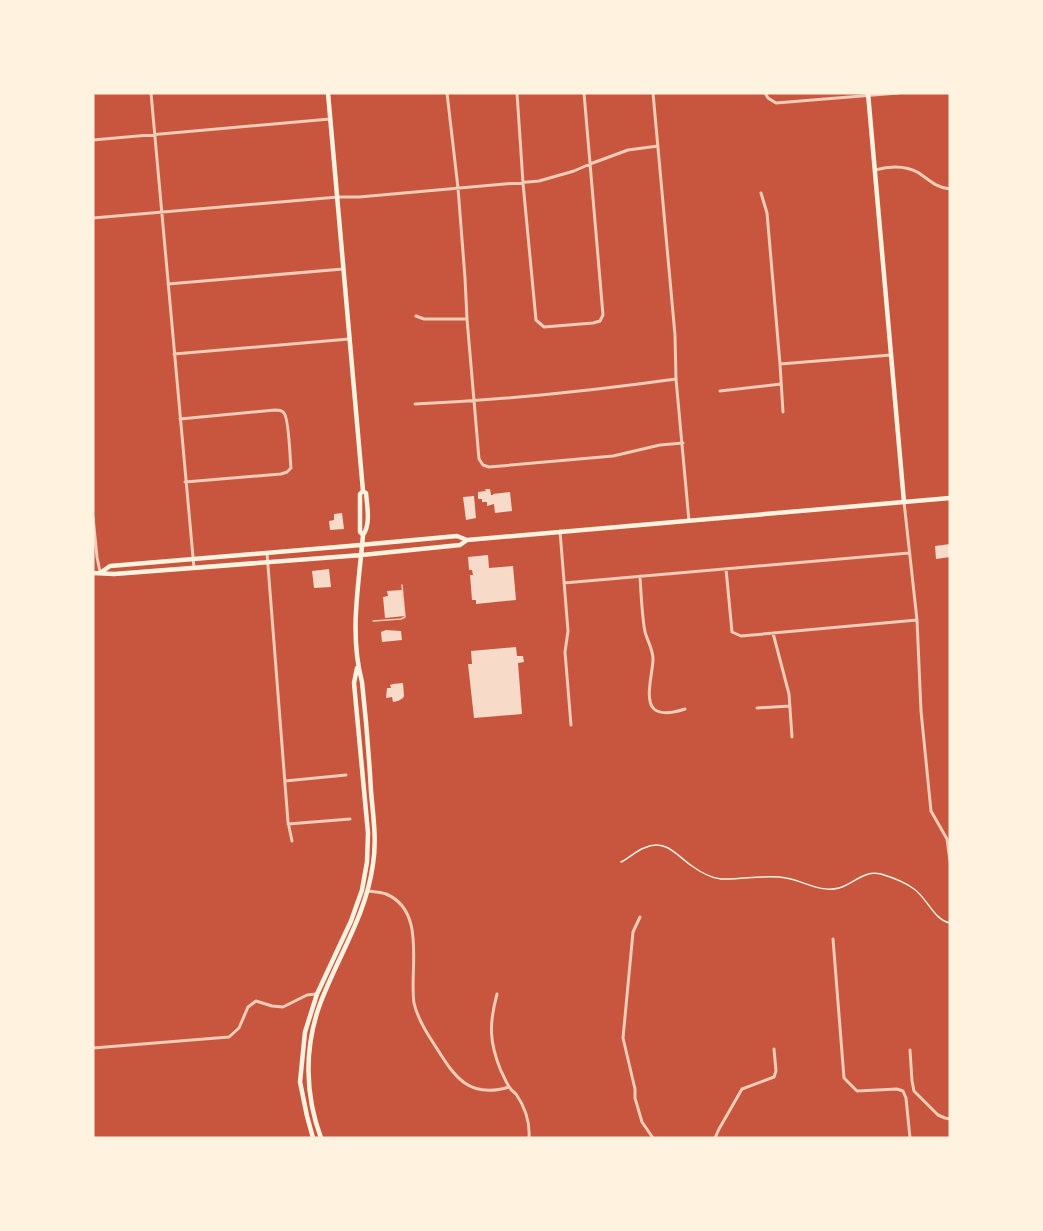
<svg xmlns="http://www.w3.org/2000/svg" width="1043" height="1231" viewBox="0 0 1043 1231" font-family="'Fira Sans Condensed',sans-serif">
	<style>
		.building { fill: #f7dbc8 }
		.lines { fill: none; stroke-linecap: round; stroke-linejoin: round }
		.path { stroke: #fff3e0; stroke-width: 1.5 }
		.service { stroke: #f1ccb7; stroke-width: 1.5 }
		.minor { stroke: #f1ccb7; stroke-width: 3 }
		.secondary { stroke: #fff3e0; stroke-width: 4.5 }
	</style>
	<rect width="100%" height="100%" fill="#c8553d"/>
	<path class="building" d="M485,489H490L491,495H493V494L510,492L512,511L495,513L494,504L487,506V502H482V499H478V492L486,491Z
		M474,496L476,518L466,520L463,497Z
		M342,513L344,529L330,530L329,521L334,520V514Z
		M950,544V557L936,559L935,546Z
		M488,555L489,568L513,566L516,600L476,604V600H472L470,575H473L472,570H469L468,557Z
		M329,569L331,587L314,588L312,571Z
		M402,590L405,616L385,618L383,597L388,596L387,591Z
		M386,630L401,631L402,640L382,642L381,632Z
		M516,647L517,656H523L524,662L518,663L522,714L474,718L468,664H472L471,651Z
		M403,683L404,696L403,698L398,701L393,702L392,697L386,698L387,688H391L390,685L393,684Z"/>
	<g class="lines">
		<path class="path" d="M621,862C629,858 636,851 644,848C666,838 677,856 692,866C700,872 712,878 721,879C742,880 766,874 786,878C804,881 820,893 839,888C854,884 863,870 881,874C891,877 905,882 914,889C927,898 934,920 950,923"/>
		<path class="service" d="M373,621L401,619L405,617L402,585"/>
		<path class="minor" d="M151,93L194,568
			M447,93L458,188L465,278L467,319L479,459L483,465L489,467L613,456L660,445L683,443
			M517,93L523,183L536,320L544,327L593,323L600,321L603,315L584,93
			M653,93L675,335L676,379L689,521
			M765,93L768,98L776,103L898,93
			M93,140L330,119
			M875,170C890,166 905,165 919,173C929,180 937,188 950,189
			M761,193L767,213L780,364L783,412
			M93,218L338,197H359L539,181L574,171L590,164L628,150L658,146
			M168,284L343,269
			M416,316L424,319H467
			M174,354L349,339
			M780,364L891,355
			M720,391L781,384
			M415,404C503,400 590,391 676,379
			M180,419L275,410C279,410 282,410 284,413C289,418 290,459 291,468L287,472L281,474L185,482
			M904,502L917,620L921,711L931,811L947,839L950,861
			M93,517L97,557L100,572
			M560,531L568,631L565,652L571,725
			M267,553L288,822L292,841
			M726,569L732,632L741,636L917,620
			M640,576C641,594 642,616 645,632C648,642 653,650 653,659C653,672 644,700 654,709C662,716 676,712 685,709
			M564,583L909,553
			M773,633L789,694L792,737
			M757,708L790,706
			M285,781L346,775
			M288,824L350,819
			M368,891C374,892 381,892 386,894C427,911 409,969 414,1003C417,1017 426,1032 434,1044C453,1074 467,1100 509,1087
			M640,917L633,932L623,1038L635,1089V1098L642,1122L653,1138
			M833,939L844,1078L857,1091L897,1089L903,1091L906,1098L910,1138
			M497,994C489,1024 489,1042 501,1071C504,1076 506,1083 510,1088C511,1090 514,1092 516,1094C525,1107 530,1123 529,1138
			M93,1048L229,1037L239,1028L248,1007L256,1001L272,1006L283,1007L307,995L316,994
			M910,1050L912,1081L914,1091L938,1115L945,1118L950,1119
			M715,1138L719,1129L742,1089L774,1077L776,1071L774,1049"/>
		<path class="secondary" d="M868,93L904,502
			M363,491L360,494V532L363,535
			M93,573L114,574L362,555L460,545L467,540L950,498
			M100,573L110,566L349,546L457,536L467,540
			M313,1138L307,1116L300,1082L305,1032L317,994L351,921L362,890L367,862L368,833L354,683L357,668
			M321,1138C305,1095 304,1048 320,1004C338,956 366,916 373,864C377,840 373,815 371,791C369,755 366,718 362,682C349,634 359,584 363,535C371,524 367,506 366,493L363,491L328,93"/>
	</g>
	<rect width="1043" height="1231" fill="none" stroke="#fff3e0" stroke-width="189"/>
</svg>
